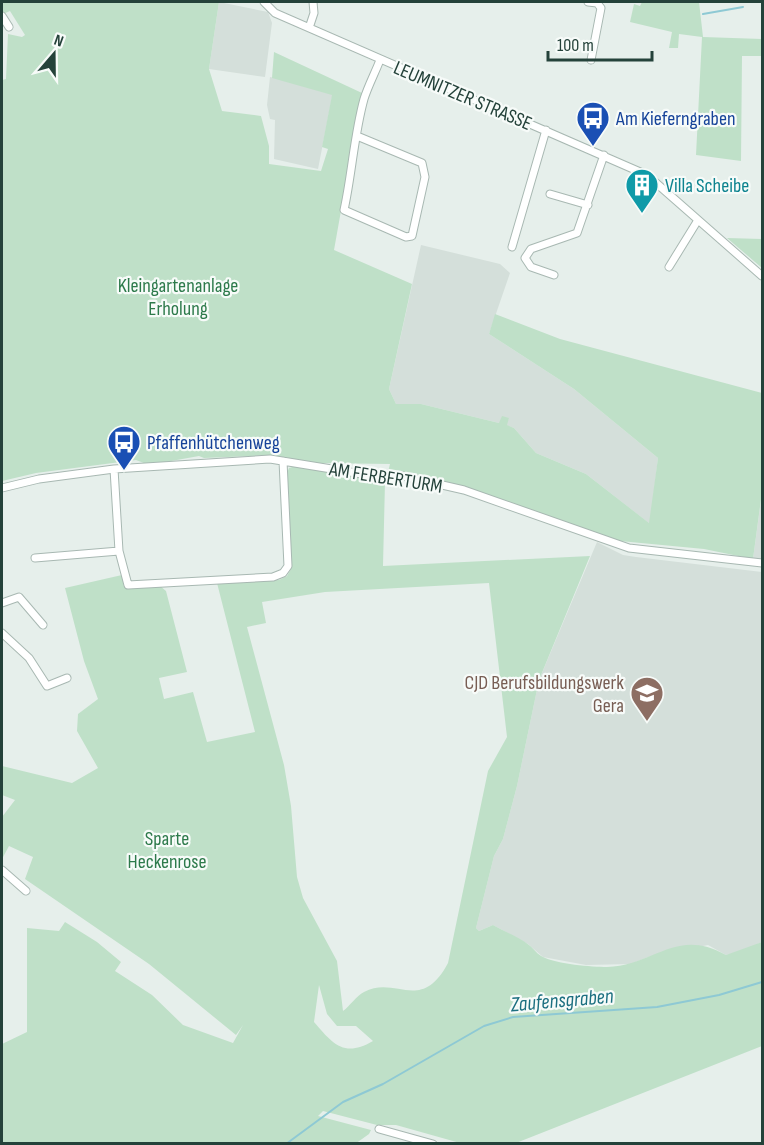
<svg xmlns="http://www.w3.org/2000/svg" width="764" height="1145" viewBox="0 0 764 1145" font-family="'Sofia Sans Condensed',sans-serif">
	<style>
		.built { fill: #d4dfda }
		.green { fill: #bfe0c8; fill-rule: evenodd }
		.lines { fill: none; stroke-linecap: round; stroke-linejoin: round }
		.stream { stroke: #8ec9d4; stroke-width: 2 }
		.minor-casing { stroke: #a8b8b2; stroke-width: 9 }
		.minor { stroke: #fff; stroke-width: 7 }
		.labels { text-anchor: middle; stroke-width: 4.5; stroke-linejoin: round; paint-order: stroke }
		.street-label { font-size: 20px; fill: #24423a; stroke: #f7fbf9 }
		.transit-label { font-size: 20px; fill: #164399; stroke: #f7fbf9; text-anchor: start }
		.culture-label { font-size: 20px; fill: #0d838f; stroke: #f7fbf9; text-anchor: start }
		.park-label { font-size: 20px; fill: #2d7a4b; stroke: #f7fbf9 }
		.education-label { font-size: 20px; fill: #785e54; stroke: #f7fbf9; text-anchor: end }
		.water-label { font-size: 21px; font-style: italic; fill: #1c6f80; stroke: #f7fbf9 }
	</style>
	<rect width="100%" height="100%" fill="#e6efeb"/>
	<path class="built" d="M219,2L268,12L272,23L265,77L209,69Z
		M270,77L333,92L318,169L274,159L275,120L270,119L267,105Z
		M421,245L500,264L510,273L489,334L574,389L658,458L650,524L586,474L536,453L514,428L506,425L509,418L499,423L421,404H396L389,389Z
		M762,493V560L753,559Z
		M597,542L623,555L636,557L762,572V942L740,952L726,955L708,945L648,957L631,964L586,965L543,957L528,944L493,925L479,931L476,928L494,856L503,839L517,786L539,680Z"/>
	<path class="green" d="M2,2H219L209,69L222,111L261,116L269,146V164L321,171L328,149L322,147L332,95L272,78L274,52L362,93L334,250L412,284L389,389L396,404H421L499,423L502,416L509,418L507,425L514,428L536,453L586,474L649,523L658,458L574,389L489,334L495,314L560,339L762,393V492L753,559L704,549L620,541L458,486L388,472L390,464L317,463L272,455L204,458L199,456L149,465L136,460L36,473L2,481V80L6,79L8,34L22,37L25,35L10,11L3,14Z
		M642,2H699L703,37L762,39V56H742L741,161L696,155L702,37L679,34L678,48H669L672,32L630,22L634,4L640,6Z
		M727,238L762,239V268Z
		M296,466L385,482L383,566L590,556L539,680L517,786L503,839L494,856L476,928L479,931L493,925C505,932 519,937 529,945C534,949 538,955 543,957C557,964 592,967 607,967C656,965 676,927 726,955L762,942V1046L516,1143H460L396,1125H377L323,1111L318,1116L371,1130L369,1134L355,1144L2,1143V1044L27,1032V928L59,931L65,922L97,942L121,962L115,971L152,995L183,1025L233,1043L243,1025L236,1035L149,964L25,879L33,857L9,846L2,859V817L15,800L2,795V766L72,783L98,768L77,731L78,714L98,699L84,661L65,588L122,575L124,587L160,586L166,591L187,672L159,678L164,699L193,692L207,742L255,732L217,583L279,580L287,576L291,569L287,473L289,468ZM489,583L507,737L488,771L448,963C421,1014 396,975 364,992C356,996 350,1006 343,1011L337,961L303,898L297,877L291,806L284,765L247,627L266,623L262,602L325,592ZM319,985L327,1014L337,1026H356L373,1041C344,1058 333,1044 314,1022Z"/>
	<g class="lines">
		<path class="stream" d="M703,14L743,7
			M286,1144L343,1102L383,1084L484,1026L513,1017L657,1007L719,995L762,982"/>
		<defs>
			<path id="minor" d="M264,2L275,13L647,175L762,276
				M588,2L597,3L601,8L591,60
				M2,16L9,27
				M309,28L314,13L313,2
				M357,136L422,163L425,177L412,236L406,237L344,210C352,174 354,135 364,99C368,86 375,73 380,60
				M550,194L588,205
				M512,247L546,130
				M669,267L698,220
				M554,275L531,267L525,258L531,249L577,233L604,155
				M114,469L119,551L128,585L273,577L283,573L288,566L283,461
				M2,488L39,479L114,469L270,459L381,477L403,476L464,490L629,548L762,563
				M35,558L119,551
				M2,603L19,597L43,625
				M2,633L29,658L47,686L67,678
				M2,870L26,891
				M379,1129L433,1144"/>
		</defs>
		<use href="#minor" class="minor-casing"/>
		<use href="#minor" class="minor"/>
	</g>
	<defs>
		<symbol id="bus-pin" viewBox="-11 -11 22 30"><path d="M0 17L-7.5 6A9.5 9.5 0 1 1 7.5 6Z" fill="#1a4fb4" stroke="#f7fbf9"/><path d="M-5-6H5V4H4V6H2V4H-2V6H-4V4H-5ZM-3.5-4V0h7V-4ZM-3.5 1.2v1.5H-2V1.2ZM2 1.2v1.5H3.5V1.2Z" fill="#fff"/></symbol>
		<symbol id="building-pin" viewBox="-11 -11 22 30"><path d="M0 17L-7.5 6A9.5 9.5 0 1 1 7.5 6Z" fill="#0f9aa8" stroke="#f7fbf9"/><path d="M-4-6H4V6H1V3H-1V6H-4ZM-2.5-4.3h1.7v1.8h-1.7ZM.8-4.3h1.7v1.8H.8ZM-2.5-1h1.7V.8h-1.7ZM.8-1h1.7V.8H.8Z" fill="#fff"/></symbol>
		<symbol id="school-pin" viewBox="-11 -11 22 30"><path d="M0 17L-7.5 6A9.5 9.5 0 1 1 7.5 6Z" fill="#8d6e63" stroke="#f7fbf9"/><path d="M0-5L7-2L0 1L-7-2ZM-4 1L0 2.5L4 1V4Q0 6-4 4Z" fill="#fff"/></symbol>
	</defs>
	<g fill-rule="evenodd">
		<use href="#bus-pin" x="574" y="99" width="38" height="52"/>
		<use href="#building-pin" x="623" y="166" width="38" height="52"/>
		<use href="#bus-pin" x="105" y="423" width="38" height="52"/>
		<use href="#school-pin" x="628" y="674" width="38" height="52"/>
	</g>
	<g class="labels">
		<g class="street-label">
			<text transform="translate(463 95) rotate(23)" y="7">LEUMNITZER STRASSE</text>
			<text transform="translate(386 477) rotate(9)" y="7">AM FERBERTURM</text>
		</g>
		<g class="transit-label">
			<text x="616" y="125">Am Kieferngraben</text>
			<text x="147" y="449">Pfaffenhütchenweg</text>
		</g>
		<g class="culture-label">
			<text x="665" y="192">Villa Scheibe</text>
		</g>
		<g class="park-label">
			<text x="178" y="292">Kleingartenanlage<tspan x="178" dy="23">Erholung</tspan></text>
			<text x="167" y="845">Sparte<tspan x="167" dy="23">Heckenrose</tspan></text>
		</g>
		<g class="education-label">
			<text x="624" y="689">CJD Berufsbildungswerk<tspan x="624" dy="23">Gera</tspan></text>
		</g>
		<g class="water-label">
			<text transform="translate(562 1000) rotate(-5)" y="7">Zaufensgraben</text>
		</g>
	</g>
	<rect width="764" height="1145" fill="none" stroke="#24423a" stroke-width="6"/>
	<g transform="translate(54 54) rotate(20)" stroke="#f7fbf9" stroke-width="4.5" paint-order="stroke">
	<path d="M0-4.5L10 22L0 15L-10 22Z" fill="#24423a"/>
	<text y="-9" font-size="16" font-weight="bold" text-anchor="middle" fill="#24423a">N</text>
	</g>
	<path d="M548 51v9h104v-9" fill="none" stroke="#24423a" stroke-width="3"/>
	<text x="557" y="51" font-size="18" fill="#24423a" stroke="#f7fbf9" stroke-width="4.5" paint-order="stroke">100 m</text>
</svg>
